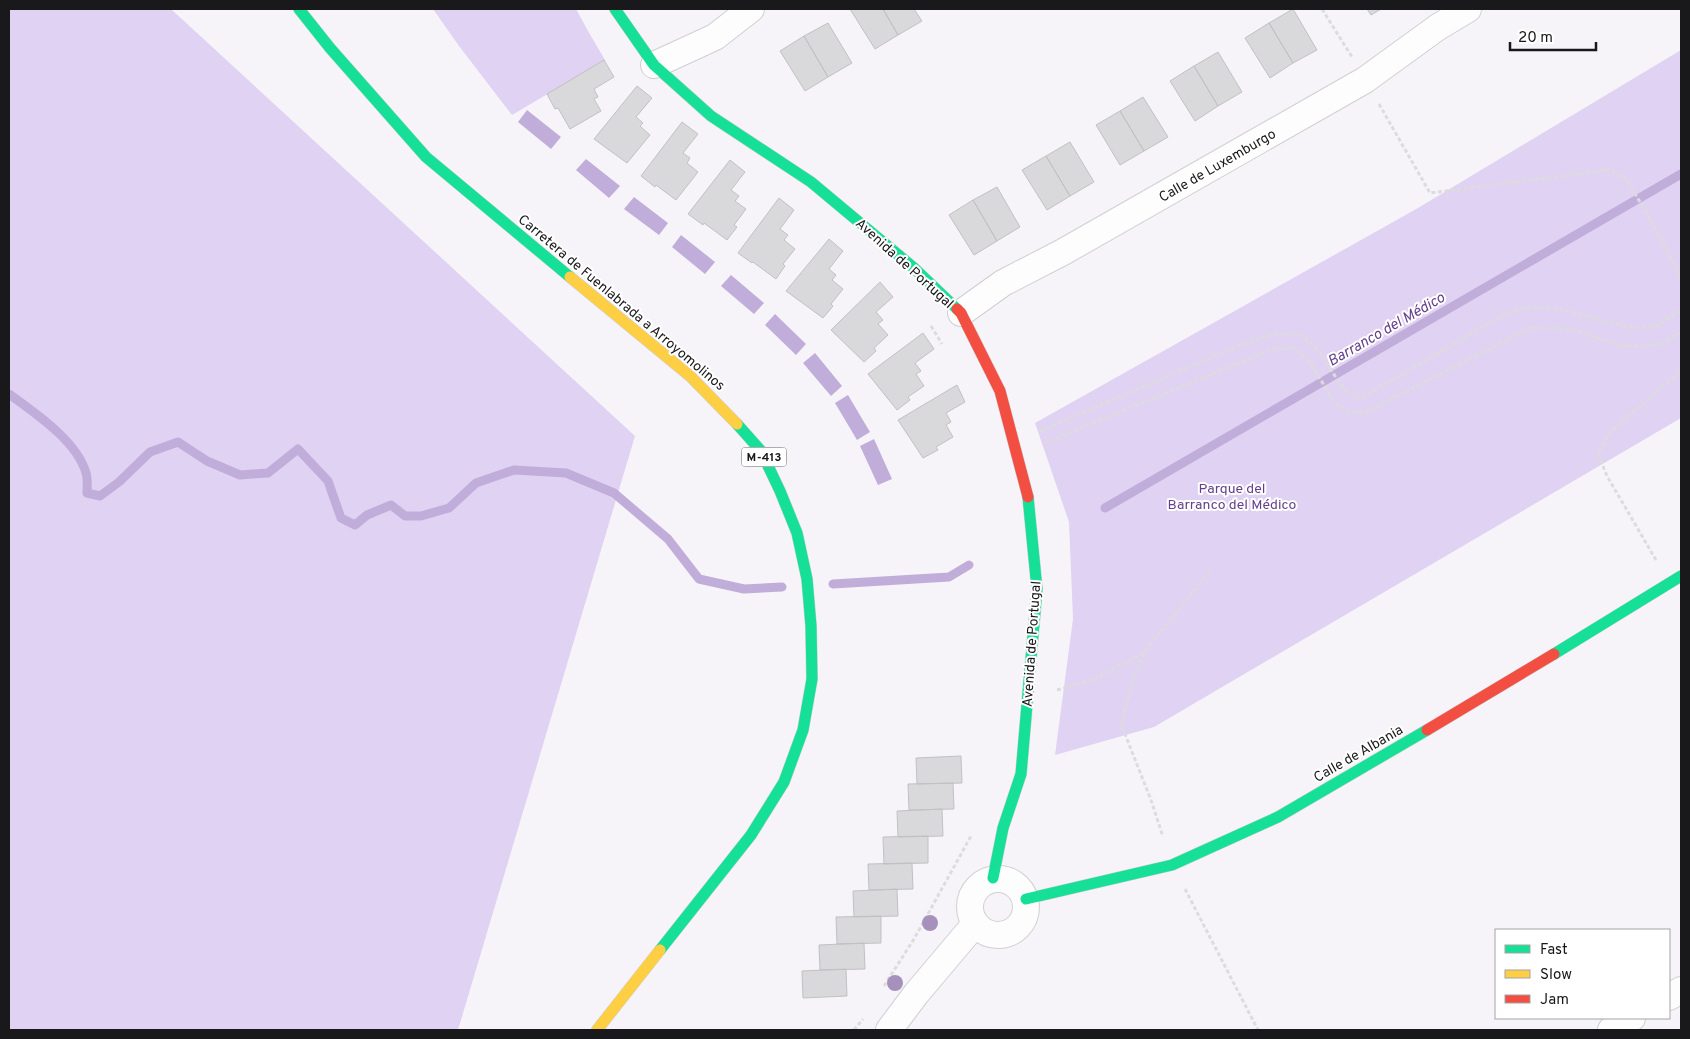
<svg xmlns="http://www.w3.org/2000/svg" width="1690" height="1039" viewBox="0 0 1690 1039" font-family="Overpass,sans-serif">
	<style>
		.green { fill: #e0d2f3 }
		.water { fill: #c1adda }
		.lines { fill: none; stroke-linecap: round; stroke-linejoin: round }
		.stream { stroke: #c1adda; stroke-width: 9 }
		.building { fill: #d9d8db; stroke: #c1c0c2 }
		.street-casing { stroke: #d0cfd1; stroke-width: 28 }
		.fast-casing { stroke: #d0cfd1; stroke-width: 12 }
		.slow-casing { stroke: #d0cfd1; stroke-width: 12 }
		.jam-casing { stroke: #d0cfd1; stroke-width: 12 }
		.path { stroke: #dcdcdd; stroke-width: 3; stroke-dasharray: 4 2.5; stroke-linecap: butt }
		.street { stroke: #fefdfe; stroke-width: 26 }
		.fast { stroke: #16e098; stroke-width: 11 }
		.slow { stroke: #ffcf43; stroke-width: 11 }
		.jam { stroke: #f24e42; stroke-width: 11 }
		.tree { fill: #a691bc }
		.labels { text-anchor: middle; stroke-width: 4; stroke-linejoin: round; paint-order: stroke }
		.shield { fill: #fff; stroke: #5e5d5f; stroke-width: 1 }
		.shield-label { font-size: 12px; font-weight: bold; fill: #19181a }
		.street-label { font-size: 14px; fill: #19181a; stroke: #fff }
		.park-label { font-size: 14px; fill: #64408b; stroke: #fff }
		.water-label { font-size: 15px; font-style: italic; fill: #65418c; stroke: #fff }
	</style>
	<rect width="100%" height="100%" fill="#f6f4f8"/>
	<path class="green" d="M9,9H171L635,436L458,1030H9Z
		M433,9H576L588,31L605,60L512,115L459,46Z
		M1681,50V418L1154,727L1055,755L1073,619L1069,522L1035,423L1418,208Z"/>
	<path class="water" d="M527,110L561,137L551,149L518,122Z
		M586,159L620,186L609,198L576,170Z
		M634,197L668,223L659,235L624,209Z
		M681,235L715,262L705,274L672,247Z
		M731,275L764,303L754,314L721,286Z
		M775,314L806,344L796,355L765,325Z
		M815,353L842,386L831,396L803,363Z
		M848,395L870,432L857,440L835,403Z
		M874,439L892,479L878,485L860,446Z"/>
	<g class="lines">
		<path class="stream" d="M9,394C35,413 77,441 86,473C88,479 87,487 87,493L100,496L119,482L150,452L178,442L207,461L240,475L268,473L298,449L328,481L341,518L355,525L367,515L391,505L405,516H421L449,508L476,483L514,470L566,473L614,493L668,539L699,579L744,589L782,587
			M1105,508L1681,174
			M833,584L949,577L969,565"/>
	</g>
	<path class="building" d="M850,9H883L898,35L875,49Z
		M883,9H914L922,21L898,35Z
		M1293,9L1317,50L1293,63L1269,23Z
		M1367,9H1381L1371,15Z
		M828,23L852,63L828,77L804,36Z
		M1269,23L1293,63L1270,78L1245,38Z
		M804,36L828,77L805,91L780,51Z
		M1218,52L1242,92L1218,106L1194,66Z
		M604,60L614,77L594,89L598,97L594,99L601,111L570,129L558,108L555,109L547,94Z
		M1194,66L1218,106L1195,121L1170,81Z
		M637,86L652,98L636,117L643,123L640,126L650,135L627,163L594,139Z
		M1143,97L1168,137L1144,151L1120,111Z
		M1120,111L1144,151L1120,165L1096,125Z
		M682,122L698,134L683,153L690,158L687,163L698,172L676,200L656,185L655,187L641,176Z
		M1070,142L1094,182L1070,196L1046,156Z
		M1046,156L1070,196L1047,210L1022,170Z
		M730,160L745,172L731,190L739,196L735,201L746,209L734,225L737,227L727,240L704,223L703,225L688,214Z
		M997,187L1020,227L997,241L973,200Z
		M779,198L794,210L780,229L788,235L784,240L795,249L783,264L785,266L776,279L753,262L752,263L738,253Z
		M973,200L997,241L974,255L949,215Z
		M829,239L843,251L829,269L836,275L832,280L843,289L831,304L833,306L823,318L786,291Z
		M880,282L893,297L876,312L883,320L878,324L888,335L874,348L876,351L864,362L831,330Z
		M923,333L934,349L915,363L921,371L916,374L924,386L908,397L910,400L897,410L868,374Z
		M957,385L965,402L946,413L951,422L946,425L953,437L936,447L938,450L923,458L898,420Z
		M961,756L962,783L917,784L916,758Z
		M953,783L954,809L909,810L908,784Z
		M942,809L943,836L898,837L897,811Z
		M928,836V863L884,864L883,837Z
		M912,863L913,889L869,890L868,864Z
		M897,889L898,916L854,917L853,891Z
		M881,916V943L837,944L836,917Z
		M864,943L865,969L820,970L819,945Z
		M846,969L847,996L803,998L802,971Z"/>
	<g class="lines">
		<defs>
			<path id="street" d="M654,65L715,37L751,9
				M961,313L1003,283L1063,252L1365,80L1438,27L1468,9
				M970 907a28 28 0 1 1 56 0a28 28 0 1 1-56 0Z
				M1669,997L1681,990
				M889,1030L916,994L975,924
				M1611,1030L1632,1018"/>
			<path id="fast" d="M299,9L330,48L426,157L570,277
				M615,9L654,65L711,116L811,182L914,268L957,309
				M1554,654L1681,576
				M993,878L1003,828L1021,774L1037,589L1028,497
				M1026,899L1172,865L1278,817L1427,730
				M660,950L751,835L784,782L803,730L812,679L811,626L807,579L797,533L780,491L761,451L737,424"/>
			<path id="slow" d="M570,277L690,376L737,424
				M597,1030L660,950"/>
			<path id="jam" d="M957,309L961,313L1000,391L1028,497
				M1427,730L1554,654"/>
		</defs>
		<use href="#street" class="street-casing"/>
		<use href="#fast" class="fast-casing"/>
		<use href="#slow" class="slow-casing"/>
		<use href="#jam" class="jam-casing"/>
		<path class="path" d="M1322,9L1352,57
			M1379,104L1430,193L1608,170L1626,179L1648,215L1681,278
			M931,326L942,344
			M1040,431L1238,346L1277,333L1303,336L1319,351L1344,390L1356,397L1368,394L1505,314L1527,307L1560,309L1631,328L1656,326L1681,310
			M1044,443L1273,349L1295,348L1311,364L1335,403L1350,412L1364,413L1530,328L1570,329L1626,347L1661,344L1681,332
			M1656,560L1607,476L1598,454L1608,434L1681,371
			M1144,653L1133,681L1121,724L1151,800L1163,837
			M1057,690L1094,679L1144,653L1210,571
			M1185,889L1258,1030
			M884,986L914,939L971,836
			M854,1030L863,1019"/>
		<use href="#street" class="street"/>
		<use href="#fast" class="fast"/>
		<use href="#slow" class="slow"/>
		<use href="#jam" class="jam"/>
	</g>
	<g class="tree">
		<circle cx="930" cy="923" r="8"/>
		<circle cx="895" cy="983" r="8"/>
	</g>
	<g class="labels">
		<rect class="shield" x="741.5" y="447.5" width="45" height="19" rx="4"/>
		<g class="shield-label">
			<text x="764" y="461">M-413</text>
		</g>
		<g class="street-label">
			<text transform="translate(1217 165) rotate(-30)" y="5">Calle de Luxemburgo</text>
			<text transform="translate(905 263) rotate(42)" y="5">Avenida de Portugal</text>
			<text transform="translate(622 302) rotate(40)" y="5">Carretera de Fuenlabrada a Arroyomolinos</text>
			<text transform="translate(1031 644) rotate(-86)" y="5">Avenida de Portugal</text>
			<text transform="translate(1358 753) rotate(-30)" y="5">Calle de Albania</text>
		</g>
		<g class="park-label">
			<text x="1232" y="493">Parque del<tspan x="1232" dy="16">Barranco del Médico</tspan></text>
		</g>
		<g class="water-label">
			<text transform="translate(1386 329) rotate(-30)" y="5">Barranco del Médico</text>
		</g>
	</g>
	<rect width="1690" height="1039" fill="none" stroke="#19181a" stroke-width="20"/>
	<rect x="1495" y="929" width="175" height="90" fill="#ffffff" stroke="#a3a3a3"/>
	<rect x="1505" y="945" width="25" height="8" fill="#16e098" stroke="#a3a3a3"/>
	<text x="1540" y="954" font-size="15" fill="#19181a">Fast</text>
	<rect x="1505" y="970" width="25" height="8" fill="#ffcf43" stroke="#a3a3a3"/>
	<text x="1540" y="979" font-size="15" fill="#19181a">Slow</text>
	<rect x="1505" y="995" width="25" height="8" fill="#f24e42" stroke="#a3a3a3"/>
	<text x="1540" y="1004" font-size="15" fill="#19181a">Jam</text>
	<path d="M1510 42v8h86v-8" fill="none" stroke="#19181a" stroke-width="2.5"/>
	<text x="1518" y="42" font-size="15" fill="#19181a" stroke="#ffffff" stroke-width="4" paint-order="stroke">20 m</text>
</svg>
